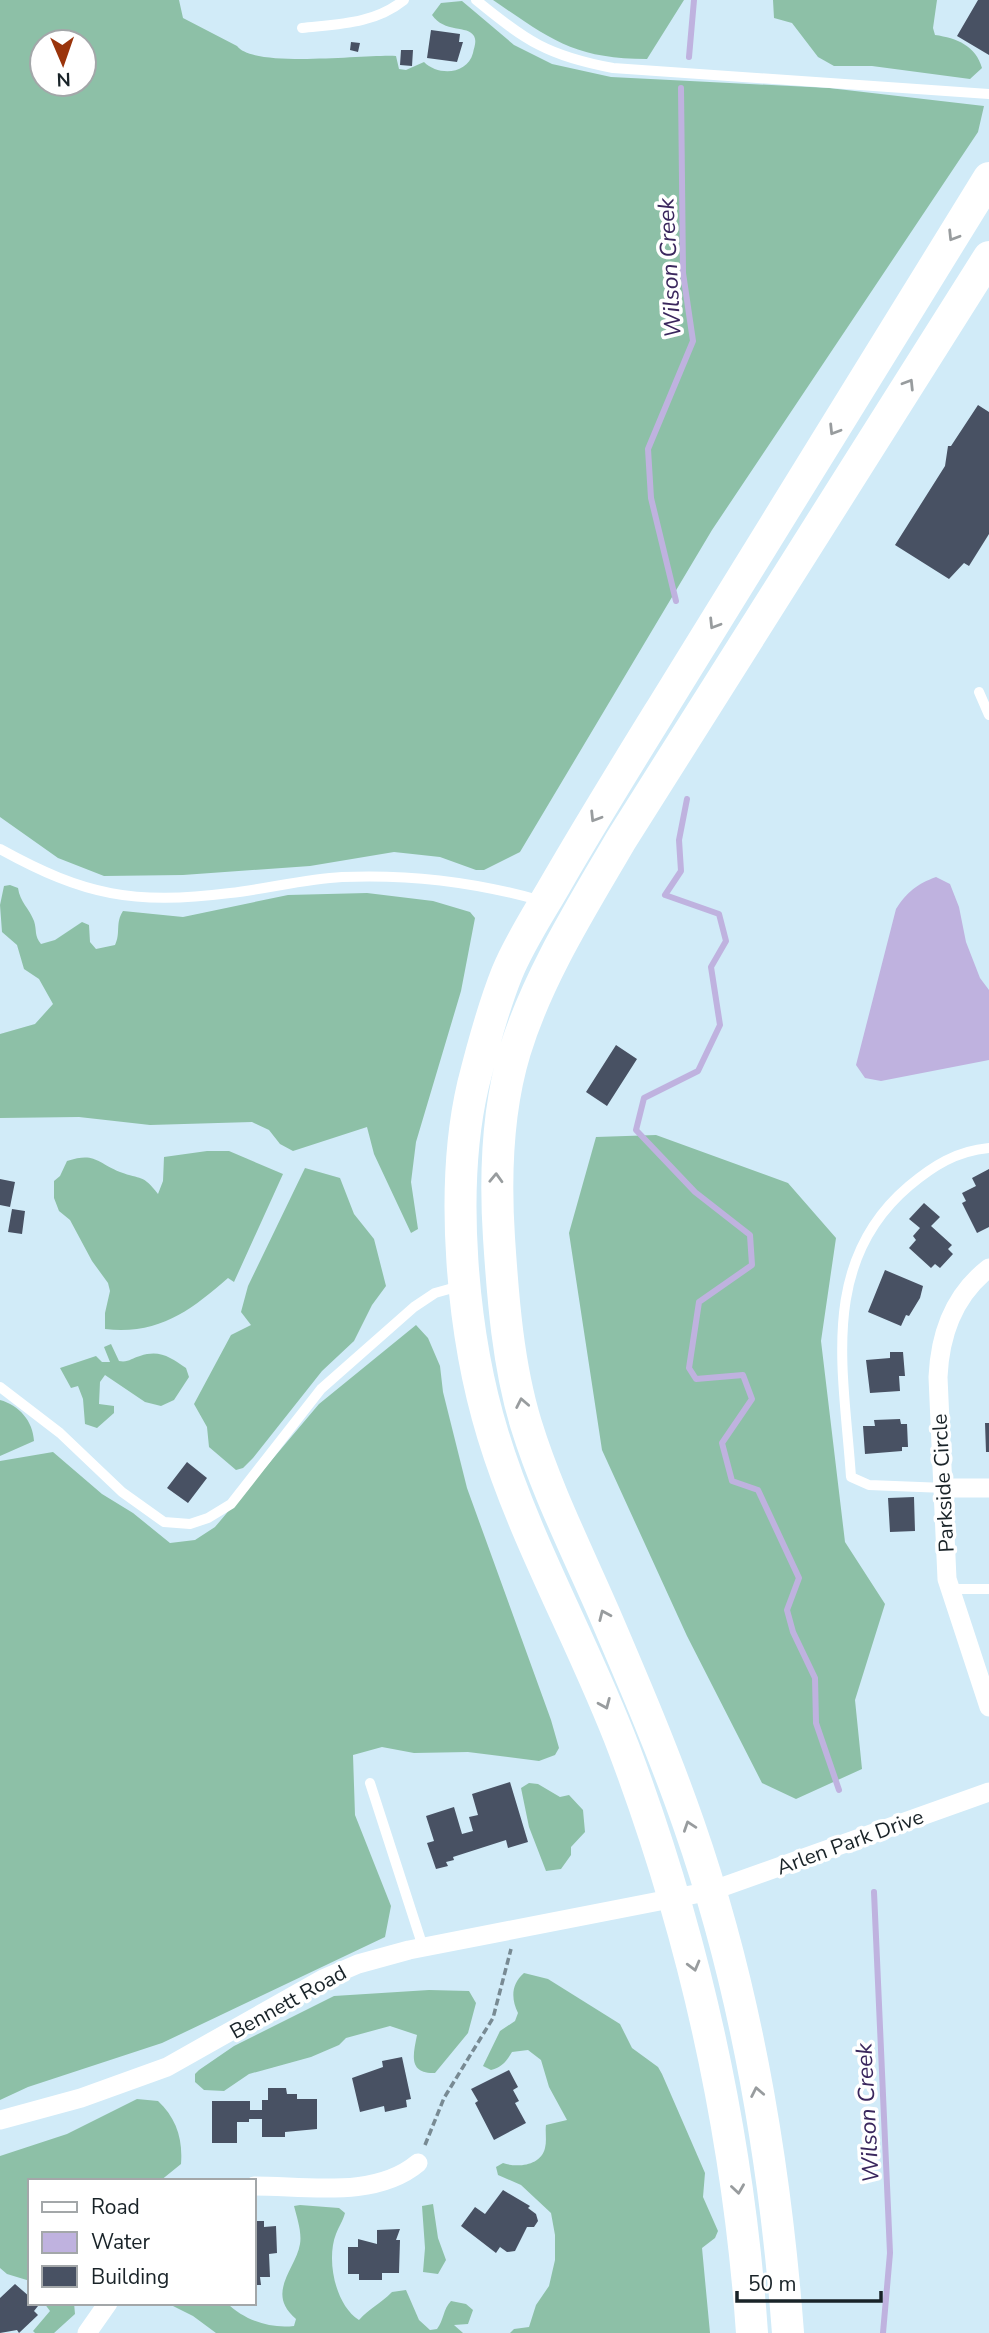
<svg xmlns="http://www.w3.org/2000/svg" width="989" height="2333" viewBox="0 0 989 2333" font-family="'Nunito Sans',sans-serif">
	<style>
		.forest { fill: #8dc0a7; fill-rule: evenodd }
		.water { fill: #bfb2df }
		.lines { fill: none; stroke-linecap: round; stroke-linejoin: round }
		.stream { stroke: #bfb2df; stroke-width: 6 }
		.building { fill: #485163 }
		.path { stroke: #788a93; stroke-width: 3.5; stroke-dasharray: 7 3.5; stroke-linecap: butt }
		.service { stroke: #fff; stroke-width: 10 }
		.minor { stroke: #fff; stroke-width: 19 }
		.trunk { stroke: #fff; stroke-width: 32 }
		.oneway { stroke: #989c9e }
		.labels { text-anchor: middle; stroke-width: 7; stroke-linejoin: round; paint-order: stroke }
		.street-label { font-size: 21px; fill: #192328; stroke: #fff }
		.water-label { font-size: 23px; font-style: italic; fill: #3a265d; stroke: #fff }
	</style>
	<rect width="100%" height="100%" fill="#d1ebf8"/>
	<path class="forest" d="M0,0H179L183,18L237,46C254,69 366,54 396,56L399,69L406,70L424,62C438,76 467,75 473,53C474,47 477,42 474,36C468,25 444,33 432,15L441,3L462,1L514,45L552,64L611,77L829,88L984,106L978,132L712,530L520,852L484,870H476L440,857L394,852L310,866L183,875L104,876L58,858L0,817ZM42,42H84V84H42Z
		M493,0H684L647,59C574,59 550,39 493,0Z
		M773,0H937L933,28L935,35C957,38 976,46 982,68L970,79L872,66H834L818,57L792,23L774,18Z
		M10,885L18,888C20,902 29,908 34,921C37,930 34,936 41,944L55,940L82,922L89,925L90,942L96,949L115,945C121,933 115,923 123,911L183,917L288,895L367,893L433,901L470,912L475,918L461,991L416,1142L411,1182L418,1229L411,1233L374,1154L367,1127L293,1151L280,1144L269,1130L252,1122L150,1125L79,1117L0,1118V1034L35,1024L53,1004L39,979L24,969L17,945L2,932L0,905L4,886Z
		M656,1135L788,1183L836,1238L821,1341L845,1542L885,1604L855,1700L862,1769L796,1799L762,1783L687,1636L602,1450L569,1233L596,1137Z
		M207,1151H229L283,1174L234,1282L228,1278C190,1311 159,1335 105,1329V1313L110,1291L108,1283L92,1261L70,1220L59,1211L54,1198V1181L60,1176L67,1161C95,1152 96,1162 120,1172C141,1180 143,1174 158,1194L163,1181L164,1157Z
		M305,1168L340,1178L354,1214L374,1239L386,1286L372,1305L354,1341L322,1371L253,1458L243,1468L236,1470L209,1447L207,1427L194,1404L231,1335L251,1325L241,1312L248,1286Z
		M416,1325L428,1338L440,1366L443,1392L467,1488L551,1720L559,1748L555,1755L539,1761L468,1752L414,1753L382,1747L353,1755L355,1815L391,1906L385,1937L162,2043L28,2087L0,2100V1461L53,1452L102,1494L133,1513L170,1543L195,1540L215,1527L319,1404Z
		M111,1344L119,1361C128,1363 132,1358 140,1356C160,1349 171,1358 186,1368L189,1377L174,1400L161,1406L145,1402L105,1375L100,1382L99,1404L114,1406V1413L97,1428L85,1424L83,1399L78,1386L71,1388L60,1368L96,1356L102,1362H110L104,1347Z
		M0,1400C19,1405 33,1421 34,1441L0,1456Z
		M529,1783L538,1784L560,1797L569,1795L583,1810L585,1832L571,1847V1855L561,1869L546,1871L529,1827L521,1788Z
		M524,1973L548,1979L620,2024L632,2048L658,2067L662,2074L705,2173L703,2197L718,2231L715,2238L702,2248L710,2333H510L514,2329L529,2327L536,2305L549,2286L555,2260V2235L551,2213L521,2185L498,2175L496,2167L503,2163C517,2168 541,2166 545,2148C547,2140 545,2132 546,2125L567,2120L549,2087L541,2060L528,2050L512,2052C506,2062 502,2067 491,2070L483,2066L500,2031L515,2021L518,2013C511,1999 511,1984 524,1973Z
		M429,1990L469,1991L476,2003L468,2033L435,2073C408,2074 413,2055 417,2035L390,2026L346,2038L339,2045L311,2057L249,2074L224,2091L204,2090L195,2082V2074L199,2070L234,2046L334,1996Z
		M137,2099L158,2101C176,2118 183,2138 181,2164L160,2181H30V2281L7,2274L0,2268V2156L67,2134Z
		M433,2204L438,2238L446,2260L438,2274L423,2272L425,2248L422,2206Z
		M300,2205L339,2208L345,2213C343,2221 339,2226 336,2234C326,2259 335,2305 359,2320C370,2308 380,2304 392,2292L406,2290L419,2320L430,2330L437,2329C444,2320 443,2309 451,2301L466,2304L473,2310L468,2324L454,2325L463,2333H216L193,2316L167,2303H227C244,2320 270,2329 294,2326L296,2319C265,2293 296,2269 300,2244C302,2232 297,2218 294,2206Z
		M44,2303H74L75,2314L54,2333H35L33,2331L50,2311Z"/>
	<path class="water" d="M936,877L950,884L959,907L966,942L980,978L989,990V1060L881,1081L865,1078L856,1065L896,909C907,892 917,884 936,877Z"/>
	<g class="lines">
		<path class="stream" d="M689,57L694,0
			M676,601L651,498L648,449L693,341L683,273L681,88
			M687,799L679,840L681,871L665,895L719,914L726,941L711,967L720,1025L698,1071L644,1098L636,1130L695,1192L750,1235L752,1265L699,1302L689,1368L696,1379L743,1375L752,1399L722,1443L732,1481L758,1490L799,1578L787,1610L793,1632L815,1678L816,1723L839,1790
			M874,1892L890,2253L883,2333"/>
	</g>
	<path class="building" d="M978,0H989V55L957,36Z
		M431,30L460,34L459,42H463L457,62L427,58Z
		M351,42L360,43L358,52L350,50Z
		M401,50H413L412,66L400,65Z
		M978,405L989,412V534L969,566L964,563L949,579L895,545L945,466L948,446H951Z
		M616,1045L637,1059L607,1106L586,1092Z
		M989,1169V1227L977,1233L962,1203L966,1201L962,1193L976,1186L972,1178Z
		M0,1179L15,1182L10,1207L0,1205Z
		M924,1203L940,1217L931,1226L952,1245L948,1249L953,1254L940,1268L935,1264L931,1268L909,1248L916,1240L913,1236L920,1228L909,1219Z
		M12,1209L25,1211L22,1234L8,1232Z
		M885,1270L923,1286L920,1298L909,1316L906,1315L901,1326L868,1312Z
		M890,1352H903L905,1376H899L900,1391L870,1393L866,1360L890,1358Z
		M900,1419L901,1424H907L908,1447H902V1451L865,1454L863,1426H875L874,1420Z
		M985,1423H989V1452H986Z
		M187,1462L207,1478L188,1503L167,1488Z
		M914,1497L915,1531L890,1532L888,1498Z
		M510,1782L528,1842L508,1848L506,1840L453,1857L454,1860L446,1862L448,1866L436,1869L427,1843L434,1841L426,1816L454,1807L462,1834L473,1831L469,1817L478,1815L472,1794Z
		M402,2057L411,2099L406,2100L407,2107L385,2112L384,2106L360,2112L352,2078L383,2067L382,2061Z
		M509,2070L518,2087L513,2090L519,2101L515,2103L526,2123L494,2140L475,2103L478,2101L471,2089Z
		M268,2088H286L287,2094H297V2099H317V2129L285,2132V2137H262V2119H249V2122H237V2143H212V2101H250V2110H262V2100H268Z
		M503,2190L530,2206L528,2208L536,2214L538,2221L534,2227H527L515,2251L507,2252L500,2247L496,2253L461,2226L475,2207L485,2214Z
		M254,2221H264V2227L276,2226L277,2253L269,2254L270,2277H260L261,2285H254Z
		M400,2229L396,2240H400L399,2273H382V2280H359V2274H348V2247H358V2239L377,2244V2230Z
		M15,2284L30,2297V2303L38,2306L34,2311L38,2315L19,2333L17,2330L0,2333V2298Z"/>
	<g class="lines">
		<path class="path" d="M425,2145L444,2098L493,2018L511,1949"/>
		<path class="service" d="M476,0C526,41 548,56 613,68L989,94
			M302,28C339,24 374,24 404,0
			M979,692L989,715
			M0,849C85,896 134,905 230,893C267,889 304,879 342,877C411,874 476,882 542,901
			M0,1387L60,1433L122,1492L164,1522L190,1524L208,1518L231,1504L321,1389L414,1307L435,1293L460,1286
			M945,1488L869,1485L851,1477C844,1372 818,1263 909,1186C933,1166 956,1151 989,1148
			M949,1589H989
			M370,1783L423,1947"/>
		<path class="minor" d="M989,1268C954,1295 940,1333 938,1377L947,1579L989,1707
			M945,1488H989
			M0,2120L81,2098L167,2067L323,1979L358,1964L409,1950L711,1891L989,1792
			M254,2186C307,2186 375,2199 418,2163
			M87,2333L108,2303"/>
		<path class="trunk" d="M752,2333C738,2132 695,1938 624,1749C584,1643 526,1543 493,1435C462,1334 449,1188 473,1085C482,1049 493,1008 507,973C520,941 541,910 558,880C599,809 643,739 686,669C787,505 888,342 989,178
			M788,2333C775,2161 746,1988 689,1825C664,1753 634,1683 604,1613C577,1551 546,1489 526,1424C508,1365 503,1299 499,1238C495,1176 497,1110 515,1051C538,976 582,907 621,840L989,257"/>
	</g>
	<defs><path id="oneway-chevron" d="M-2-3.5L2.5 0L-2 3.5" fill="none" stroke-width="1.6" stroke-linecap="round" stroke-linejoin="round" transform="scale(1.75)"/></defs>
	<g class="oneway">
		<use href="#oneway-chevron" transform="translate(953 236) rotate(122)"/>
		<use href="#oneway-chevron" transform="translate(909 384) rotate(-58)"/>
		<use href="#oneway-chevron" transform="translate(834 430) rotate(122)"/>
		<use href="#oneway-chevron" transform="translate(714 624) rotate(122)"/>
		<use href="#oneway-chevron" transform="translate(595 817) rotate(122)"/>
		<use href="#oneway-chevron" transform="translate(496 1178) rotate(-88)"/>
		<use href="#oneway-chevron" transform="translate(522 1403) rotate(-101)"/>
		<use href="#oneway-chevron" transform="translate(604 1615) rotate(-114)"/>
		<use href="#oneway-chevron" transform="translate(605 1704) rotate(67)"/>
		<use href="#oneway-chevron" transform="translate(689 1826) rotate(-109)"/>
		<use href="#oneway-chevron" transform="translate(694 1966) rotate(75)"/>
		<use href="#oneway-chevron" transform="translate(757 2092) rotate(-101)"/>
		<use href="#oneway-chevron" transform="translate(738 2189) rotate(82)"/>
	</g>
	<g class="labels">
		<g class="street-label">
			<text transform="translate(943 1483) rotate(-93)" y="7">Parkside Circle</text>
			<text transform="translate(850 1842) rotate(-20)" y="7">Arlen Park Drive</text>
			<text transform="translate(288 2002) rotate(-29)" y="7">Bennett Road</text>
		</g>
		<g class="water-label">
			<text transform="translate(669 268) rotate(-93)" y="8">Wilson Creek</text>
			<text transform="translate(867 2113) rotate(-93)" y="8">Wilson Creek</text>
		</g>
	</g>
	<rect x="28" y="2179" width="228" height="126" fill="#ffffff" stroke="#a3a7a9" stroke-width="2"/>
	<rect x="42" y="2202" width="35" height="10" fill="#ffffff" stroke="#a3a7a9" stroke-width="2"/>
	<text x="91" y="2214" font-size="21" fill="#192328">Road</text>
	<rect x="42" y="2232" width="35" height="21" fill="#bfb2df" stroke="#a3a7a9" stroke-width="2"/>
	<text x="91" y="2249" font-size="21" fill="#192328">Water</text>
	<rect x="42" y="2266" width="35" height="21" fill="#485163" stroke="#a3a7a9" stroke-width="2"/>
	<text x="91" y="2284" font-size="21" fill="#192328">Building</text>
	<g transform="translate(63 63) rotate(178)"><circle r="33" fill="#ffffff" stroke="#a3a7a9" stroke-width="2"/>
	<path d="M0-5L12 26L0 18L-12 26Z" fill="#9a340b"/>
	<text y="-10" font-size="19" font-weight="bold" text-anchor="middle" fill="#192328">N</text>
	</g>
	<path d="M737 2291v10h144v-10" fill="none" stroke="#192328" stroke-width="3.5"/>
	<text x="748" y="2291" font-size="21" fill="#192328" stroke="#ffffff" stroke-width="5" paint-order="stroke">50 m</text>
</svg>
